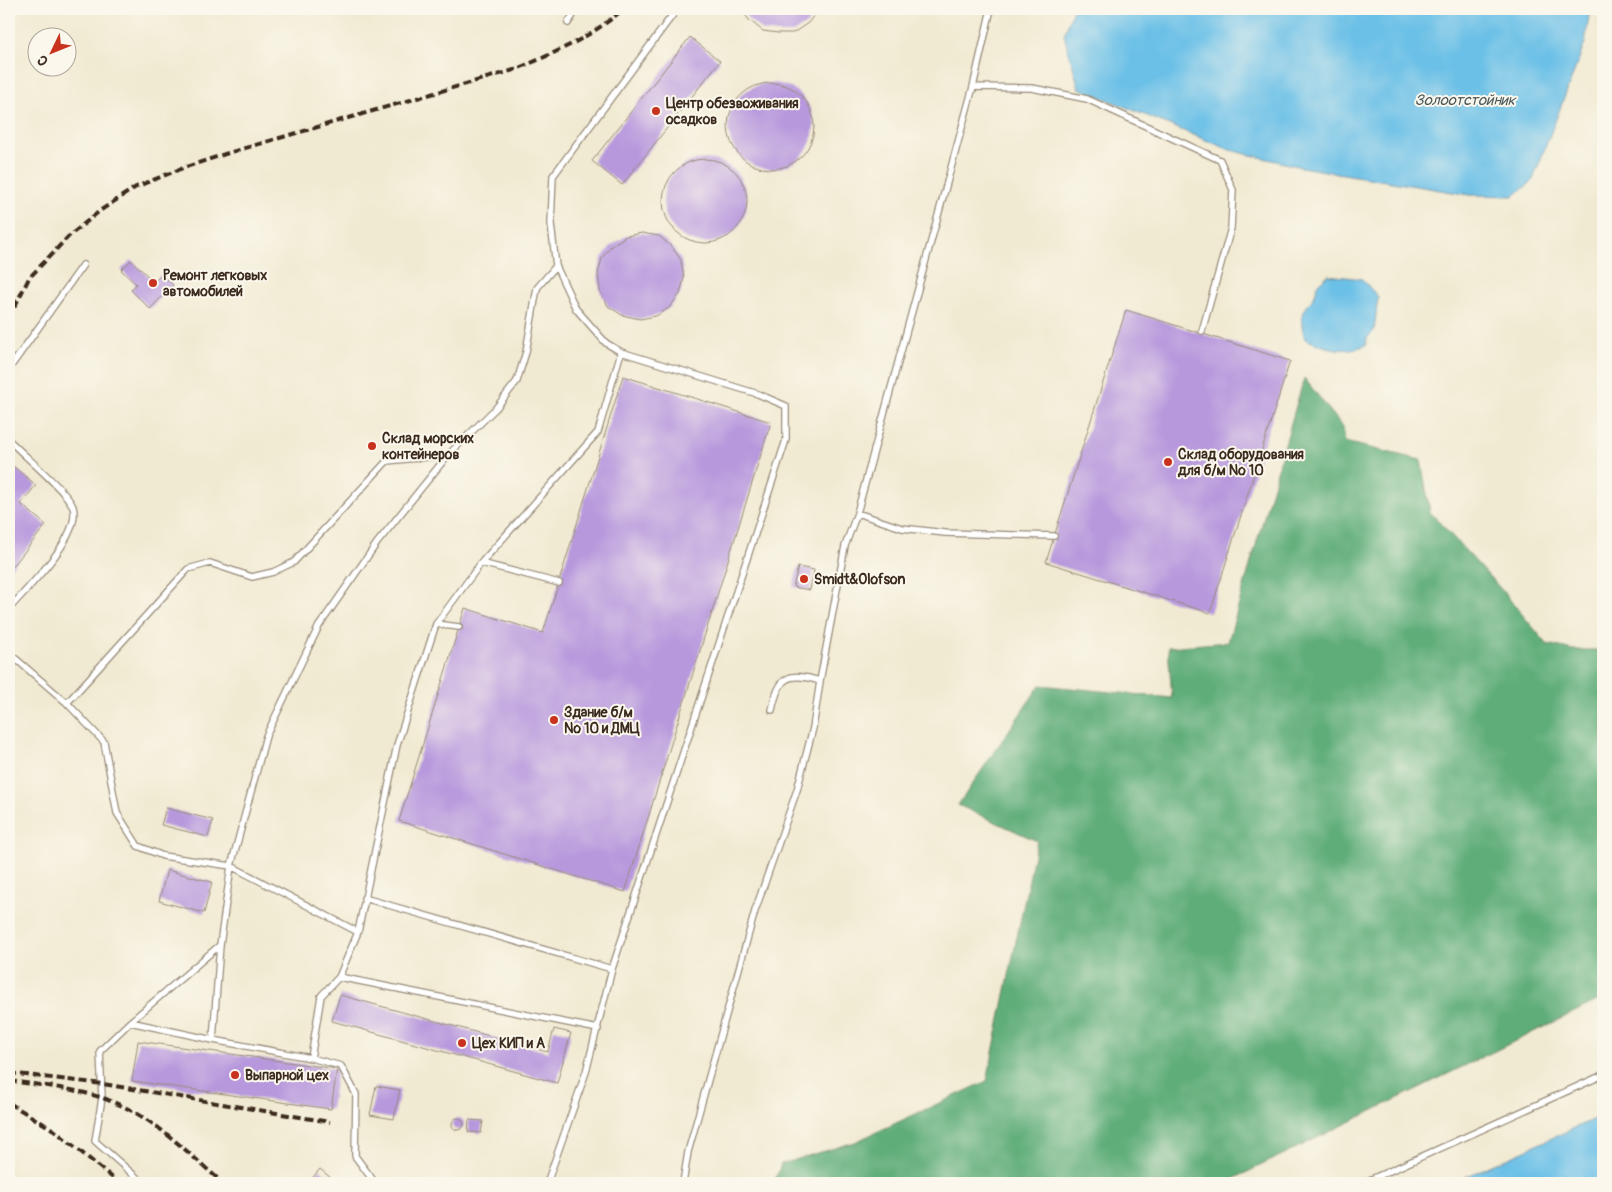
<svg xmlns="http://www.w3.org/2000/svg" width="1612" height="1192" viewBox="0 0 1612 1192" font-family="Pangolin,sans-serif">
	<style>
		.forest { fill: #5fad78; stroke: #4d6c4b }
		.water { fill: #6ac0e7; stroke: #527582 }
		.building { fill: #b798dd }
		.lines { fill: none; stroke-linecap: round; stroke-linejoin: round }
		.lane-casing { stroke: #968a78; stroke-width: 8 }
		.lane { stroke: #fff; stroke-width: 5.5 }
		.rail { stroke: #3b2a1e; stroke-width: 4; stroke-dasharray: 8 4; stroke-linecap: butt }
		.poi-dot { fill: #c8321e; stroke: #fbf7ec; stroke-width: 2 }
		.labels { text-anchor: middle; stroke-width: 4; stroke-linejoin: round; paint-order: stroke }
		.poi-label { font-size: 14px; font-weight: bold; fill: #3b2a1e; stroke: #fbf7ec; text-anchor: start }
		.water-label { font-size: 15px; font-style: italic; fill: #49575a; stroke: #fbf7ec }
	</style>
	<rect width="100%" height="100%" fill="#fbf7ec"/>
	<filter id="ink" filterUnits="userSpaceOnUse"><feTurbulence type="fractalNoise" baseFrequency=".02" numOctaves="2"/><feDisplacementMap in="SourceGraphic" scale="10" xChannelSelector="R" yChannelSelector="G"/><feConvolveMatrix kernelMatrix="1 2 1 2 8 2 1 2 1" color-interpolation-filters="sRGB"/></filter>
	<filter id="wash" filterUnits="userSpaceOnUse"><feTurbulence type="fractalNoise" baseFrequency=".0096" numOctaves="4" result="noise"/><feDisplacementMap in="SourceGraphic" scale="20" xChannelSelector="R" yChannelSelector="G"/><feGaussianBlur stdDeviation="1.12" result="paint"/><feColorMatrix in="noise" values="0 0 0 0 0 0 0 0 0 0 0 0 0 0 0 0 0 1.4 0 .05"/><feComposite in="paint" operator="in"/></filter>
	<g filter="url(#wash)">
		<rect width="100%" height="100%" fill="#f1ead2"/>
		<path class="forest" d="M1304,378L1343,427L1345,442L1421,460L1430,512L1500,588L1547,644L1573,650H1603V998L1225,1183H774L781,1164L855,1142L987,1081L1037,841L958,805L1040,685L1172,698L1168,647L1228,642Z"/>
		<path class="water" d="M1073,9H1590L1585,43L1532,182L1513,196L1470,195L1301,167L1230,150L1079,88L1064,35Z
			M1328,275L1362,279L1378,297L1374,331L1367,338L1366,345C1345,354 1326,348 1305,339C1294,304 1316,307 1317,285Z
			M1603,1115V1183H1452Z"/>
		<g id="blocks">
			<path class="building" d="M741,9H819L808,23L793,33H778L763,31L749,20Z
				M690,37L720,61L622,185L592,161Z
				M728 126a43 43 0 1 1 86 0a43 43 0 1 1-86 0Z
				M663 201a42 42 0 1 1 84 0a42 42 0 1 1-84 0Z
				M642,233L659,236L672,247L681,260L684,278L680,294L669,308L656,316L640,319L622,315L608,306L600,291L598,274L602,258L611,246L626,236Z
				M131,260L154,282L162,274L173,285L150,309L131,290L136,284L121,270Z
				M1126,310L1290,361L1210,613L1046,562Z
				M623,376L771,422L625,892L399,821L465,608L543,633Z
				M9,463L36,485L21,504L46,525L9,571Z
				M798,567L814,570L810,590L793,587Z
				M166,808L213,820L208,837L161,825Z
				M167,870L212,882L204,913L159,901Z
				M340,995L548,1052L554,1029L571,1033L557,1083L332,1021Z
				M138,1041L337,1069L331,1109L132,1081Z
				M376,1086L400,1090L394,1119L370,1115Z
				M452 1124a6 6 0 1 1 12 0a6 6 0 1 1-12 0Z
				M469,1120L483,1121L481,1133L468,1132Z
				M320,1169L337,1183H308Z"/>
		</g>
	</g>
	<g filter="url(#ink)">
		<use href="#blocks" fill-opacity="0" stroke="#968a78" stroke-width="1"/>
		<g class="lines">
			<defs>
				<path id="lane" d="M568,23L577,9
					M973,87L1032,88L1087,99L1220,160L1233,190L1231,228L1202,331
					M9,369L83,265
					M9,440C22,454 68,492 73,507C82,536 27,588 9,609
					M857,513L902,528L945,533L1054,536
					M481,563L559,583
					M436,624L459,627
					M9,653L67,703L104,742L117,813L138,846L163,856L231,866L266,736L319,626L377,543L448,455L496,408L517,381L526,352L537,288L556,266
					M67,703L188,569L210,563L252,577L273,572L294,562L387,461L448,455
					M772,710C779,677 787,671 820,681
					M364,898L612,969
					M130,1022L213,1040L311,1058L341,1066L356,1094L355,1156L375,1183
					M598,1029L339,977L358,932L397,745L436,624L481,563L598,432L621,352
					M213,1040L220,945L231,866L358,932
					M311,1058L321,996L339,977
					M143,1183L95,1141L102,1098L100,1051L130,1022L220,945
					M547,1183L586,1072L612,969L786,440V406L758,394L621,352L606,343L576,309L556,266L551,224L553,176L677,9
					M683,1183L688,1152L755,911L797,790L813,728L820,681L845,546L857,513L973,87L991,9
					M1363,1183L1603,1075"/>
			</defs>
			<use href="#lane" class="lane-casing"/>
			<use href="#lane" class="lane"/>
			<path class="rail" d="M9,318L29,278L68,237L101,210L136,187L180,169L228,153L514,70C553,54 592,37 623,9
				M9,1073L103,1084L330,1122
				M9,1081C46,1086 86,1089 120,1105C159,1122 191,1156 223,1183
				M9,1103L54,1130L119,1183"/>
		</g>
	</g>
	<g class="poi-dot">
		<circle cx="656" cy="111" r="5"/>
		<circle cx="153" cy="283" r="5"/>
		<circle cx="372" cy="446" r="5"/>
		<circle cx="1168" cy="462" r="5"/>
		<circle cx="804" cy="579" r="5"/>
		<circle cx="554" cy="720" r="5"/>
		<circle cx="462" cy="1043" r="5"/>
		<circle cx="235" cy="1075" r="5"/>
	</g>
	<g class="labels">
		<g class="poi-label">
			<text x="666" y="108">Центр обезвоживания<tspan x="666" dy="16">осадков</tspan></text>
			<text x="163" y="280">Ремонт легковых<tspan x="163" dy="16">автомобилей</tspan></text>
			<text x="382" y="443">Склад морских<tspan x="382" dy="16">контейнеров</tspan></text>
			<text x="1178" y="459">Склад оборудования<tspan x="1178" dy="16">для б/м № 10</tspan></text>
			<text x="814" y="584">Smidt&amp;Olofson</text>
			<text x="564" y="717">Здание б/м<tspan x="564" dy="16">№ 10 и ДМЦ</tspan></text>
			<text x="472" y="1048">Цех КИП и А</text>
			<text x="245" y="1080">Выпарной цех</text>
		</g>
		<g class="water-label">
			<text x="1465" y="105">Золоотстойник</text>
		</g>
	</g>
	<rect width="1612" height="1192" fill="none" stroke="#fbf7ec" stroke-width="30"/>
	<g transform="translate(52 52) rotate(227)"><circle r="24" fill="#fbf7ec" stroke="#aea59a"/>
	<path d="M0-4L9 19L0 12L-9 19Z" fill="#c8321e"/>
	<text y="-8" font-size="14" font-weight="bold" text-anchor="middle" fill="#3b2a1e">С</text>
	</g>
</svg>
